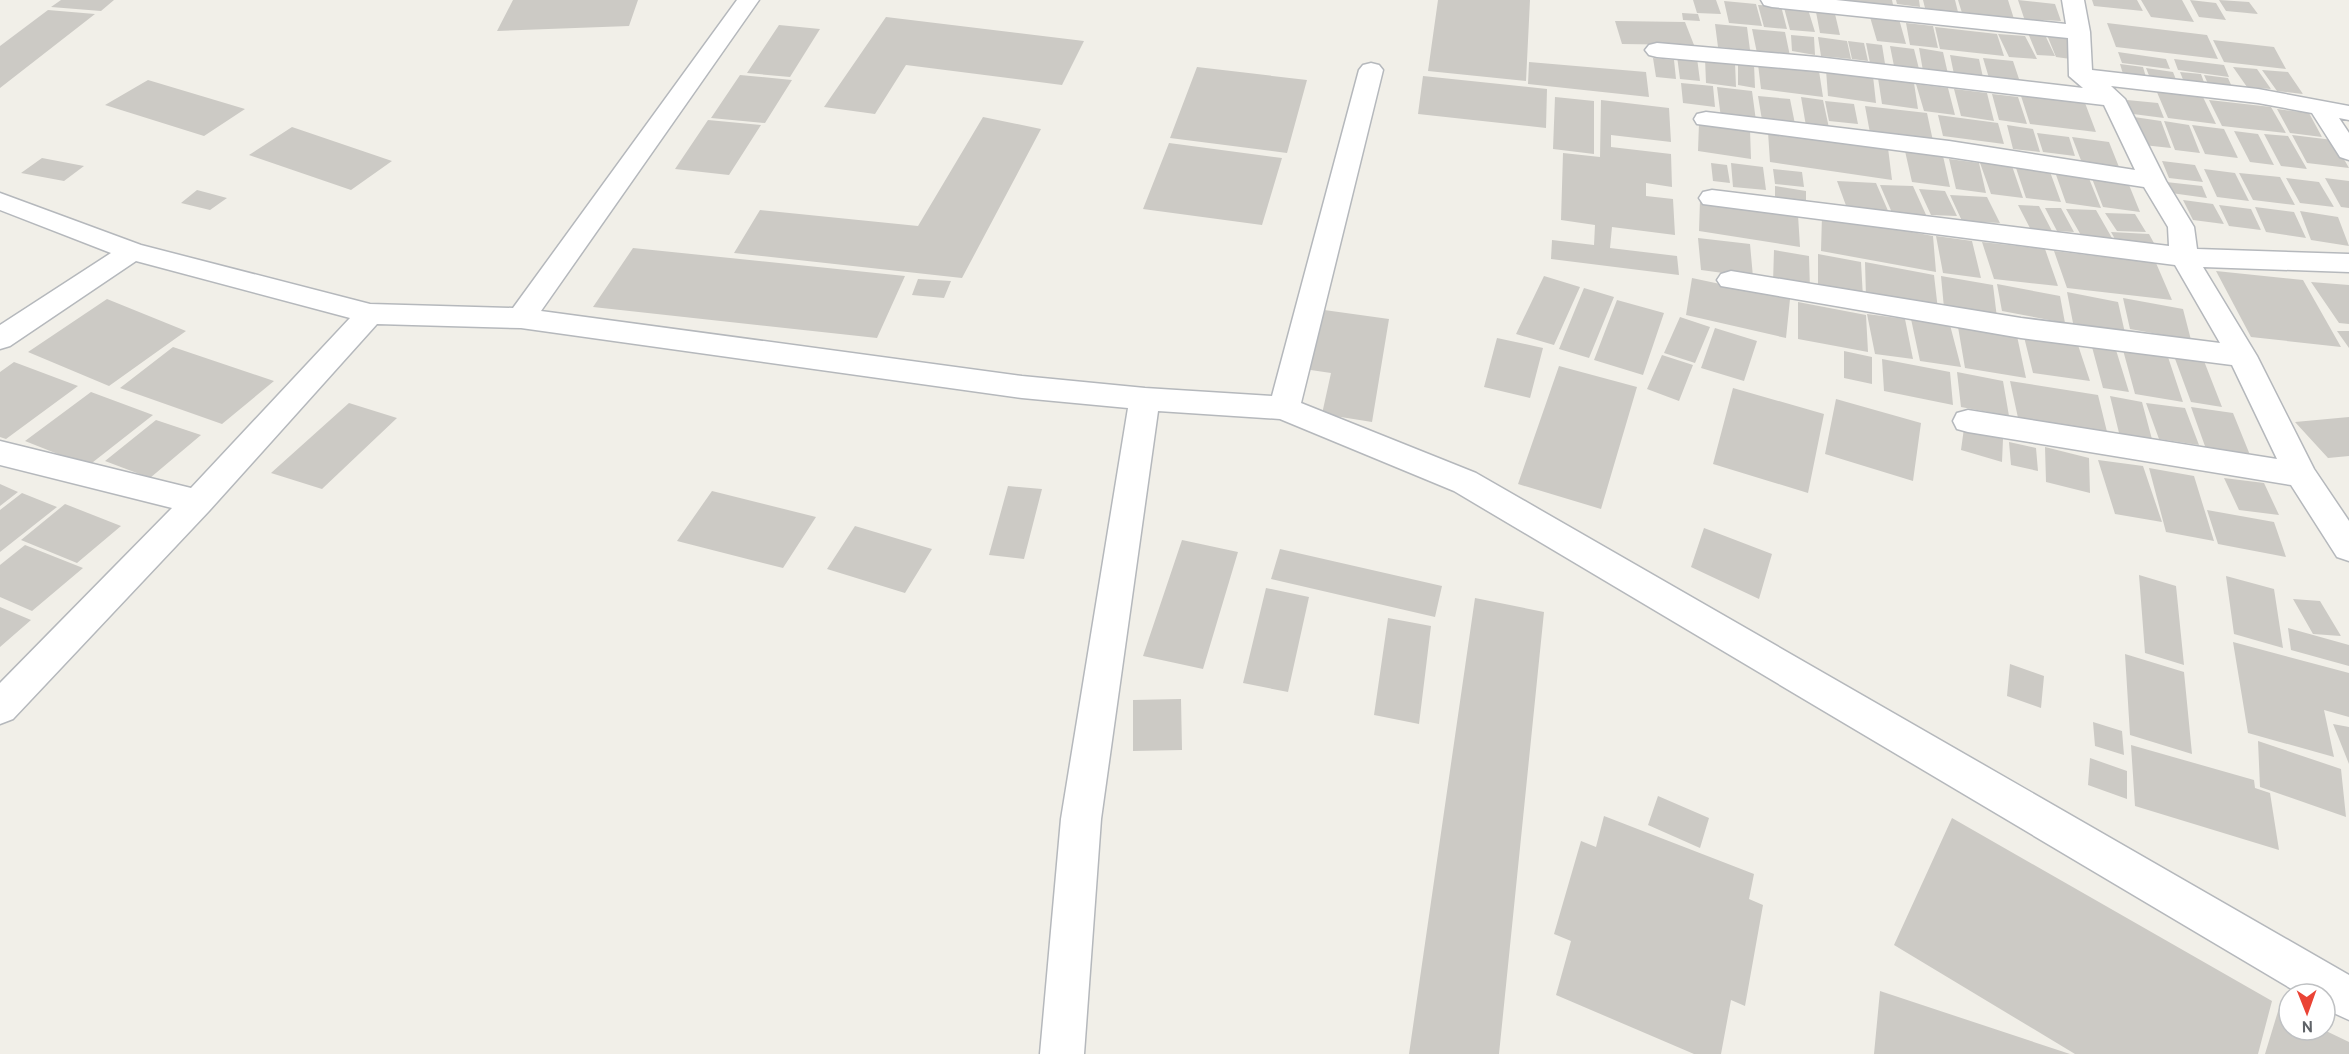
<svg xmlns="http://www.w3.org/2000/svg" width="2349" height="1054" viewBox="0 0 2349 1054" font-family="Overpass,sans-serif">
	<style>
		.building { fill: #cccac5 }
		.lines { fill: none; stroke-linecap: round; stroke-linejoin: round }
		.street-casing { stroke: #b5b8bc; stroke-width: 3 }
		.street { fill: #fff; fill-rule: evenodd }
	</style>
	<rect width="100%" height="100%" fill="#f1efe8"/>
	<path class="building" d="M61,0H114L101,11L51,7Z
		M513,0H638L629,26L497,31Z
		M1438,0H1530L1526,81L1428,71Z
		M1693,0H1716L1721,14L1697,13Z
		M1845,0H1892L1894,9L1845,3Z
		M1896,0H1919L1920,7L1897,4Z
		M1923,0H1955L1959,16L1926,12Z
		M1958,0H2008L2014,19L1962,13Z
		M2018,0L2055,4L2061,21L2043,20L2045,24L2025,21Z
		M2092,0H2137L2143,11L2094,6Z
		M2141,0H2182L2194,22L2151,17Z
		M2190,0L2216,3L2226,20L2199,17Z
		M2219,0L2249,2L2258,14L2226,11Z
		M1724,1L1756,4L1762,26L1729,23Z
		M1783,4L1807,6L1815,32L1790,30Z
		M1758,5L1781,6L1787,29L1764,27Z
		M48,10L95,14L0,88V46Z
		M1816,12L1835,14L1840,35L1820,33Z
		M1682,13L1698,14L1700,21L1683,20Z
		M886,17L1084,41L1062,85L906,65L875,114L824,107Z
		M1870,17L1899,19L1906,44L1877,41Z
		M1615,21L1685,22L1694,45L1622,44Z
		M1906,23L1933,26L1938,48L1910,45Z
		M2107,23L2207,35L2218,59L2116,47Z
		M1715,24L1747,27L1750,50L1718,47Z
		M779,25L820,29L790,77L747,73Z
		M1935,27L1997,34L2004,56L1940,49Z
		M1752,29L1785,32L1790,56L1757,53Z
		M2028,33L2045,35L2055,56L2037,55Z
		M1998,34L2025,36L2037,59L2009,57Z
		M1791,35L1814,37L1815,55L1792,51Z
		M2047,35L2067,37L2078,60L2056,57Z
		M1818,37L1847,41L1851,59L1821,56Z
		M2213,40L2274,47L2286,69L2224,62Z
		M1848,41L1864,43L1868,61L1852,59Z
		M1866,43L1882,45L1886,70L1871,68Z
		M1890,46L1914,49L1919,69L1894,66Z
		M1919,48L1943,52L1948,74L1923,71Z
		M2118,52L2166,59L2170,69L2122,63Z
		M1950,55L1979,59L1984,82L1955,79Z
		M1677,56L1697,58L1700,81L1680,79Z
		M1653,58L1674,60L1676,79L1656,77Z
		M1705,58L1735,62L1736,87L1706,83Z
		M1983,58L2013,61L2020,82L1989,78Z
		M2174,59L2224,65L2229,77L2178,70Z
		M1738,61L1754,64L1755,88L1738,85Z
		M1529,62L1646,72L1649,97L1528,84Z
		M1758,64L1819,71L1823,97L1761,89Z
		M2120,64L2143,67L2146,77L2123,74Z
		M1197,67L1307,80L1287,153L1170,138Z
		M2233,67L2257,69L2271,89L2247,87Z
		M2146,68L2173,72L2177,82L2150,78Z
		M1826,70L1873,76L1876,103L1828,96Z
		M2262,70L2288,72L2303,94L2277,91Z
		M2180,72L2201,74L2205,85L2184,82Z
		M740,75L792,80L765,123L711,118Z
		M2204,75L2228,78L2233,89L2209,86Z
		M1423,76L1547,89L1546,128L1418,114Z
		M1878,78L1914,83L1918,109L1882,104Z
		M148,80L245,109L204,136L105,105Z
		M1681,83L1713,86L1715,107L1683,103Z
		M1916,84L1948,88L1955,115L1924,111Z
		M1717,87L1752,91L1756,121L1721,118Z
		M1954,89L1987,93L1994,121L1961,116Z
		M2156,90L2202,95L2216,124L2168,118Z
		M1992,94L2018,97L2027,124L1999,120Z
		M1758,96L1790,99L1795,124L1762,120Z
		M2021,96L2085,103L2096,132L2030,124Z
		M1555,97L1594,101V154L1553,149Z
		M1801,97L1823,100L1829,128L1806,126Z
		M1601,100L1669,108L1671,142L1611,135V147L1671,154L1672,187L1646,183V196L1673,199L1675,235L1612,227L1610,248L1677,256L1679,275L1551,259L1552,240L1594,245L1595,225L1561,220L1563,153L1600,157Z
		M2127,100L2158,103L2164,118L2133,114Z
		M2209,100L2271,107L2286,133L2222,126Z
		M1825,101L1854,104L1858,124L1829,121Z
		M1865,106L1927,113L1933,141L1870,133Z
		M2277,109L2309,113L2322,137L2290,133Z
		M1938,115L1998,123L2004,144L1943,136Z
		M983,117L1041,129L962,278L734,253L760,210L918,226Z
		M2134,117L2161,121L2171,148L2143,145Z
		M708,120L761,125L729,175L675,169Z
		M2164,121L2189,125L2200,153L2175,150Z
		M1699,123L1750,130L1751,159L1698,151Z
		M2007,125L2033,129L2040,152L2013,149Z
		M2192,125L2224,129L2238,158L2205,154Z
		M292,127L392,161L351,190L249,155Z
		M2234,131L2258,134L2274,165L2250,162Z
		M1768,132L1888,148L1892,180L1770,162Z
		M2037,133L2069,137L2075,156L2043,152Z
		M2264,134L2288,136L2307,169L2281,166Z
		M2292,135L2333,140L2349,168L2307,163Z
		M2072,137L2109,142L2119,167L2082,163Z
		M1169,143L1282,158L1262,225L1143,209Z
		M1905,151L1943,156L1950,187L1912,182Z
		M42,158L84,166L64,181L21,173Z
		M1949,159L1979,163L1986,193L1956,189Z
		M1979,160L2011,163L2023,198L1991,194Z
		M2162,161L2195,165L2203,182L2169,178Z
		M1711,163L1727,165L1730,183L1713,181Z
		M1731,163L1763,167L1766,190L1733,187Z
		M2015,165L2049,169L2061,202L2026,198Z
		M1773,169L1802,172L1804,187L1775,184Z
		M2204,169L2235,173L2249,201L2217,197Z
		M2055,172L2088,176L2101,208L2066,203Z
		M2239,173L2280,177L2295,205L2253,200Z
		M2091,176L2127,180L2140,212L2103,207Z
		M2286,178L2319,182L2334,207L2300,203Z
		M2325,178L2349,181V208L2341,207Z
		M1837,181L1876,183L1889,213L1848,211Z
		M2166,182L2202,186L2207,198L2171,193Z
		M1880,185L1913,186L1927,217L1893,215Z
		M1775,186L1806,191V203L1775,197Z
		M1919,189L1945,191L1957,216L1931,215Z
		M197,190L227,198L210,210L181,203Z
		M1950,195L1987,197L2000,223L1962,221Z
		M1700,200L1798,215L1800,247L1699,231Z
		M2183,200L2213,204L2224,224L2193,220Z
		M2018,205L2039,206L2052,231L2031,230Z
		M2219,205L2251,209L2261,230L2229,226Z
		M2255,207L2294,212L2306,238L2266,232Z
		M2045,208H2061L2074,232L2057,231Z
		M2066,209L2096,210L2112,238L2082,237Z
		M2300,211L2338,217L2349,246L2311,240Z
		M2105,213L2135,214L2146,232L2117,231Z
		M1822,215L1933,236L1936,272L1821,251Z
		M2111,232L2149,234L2155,245L2120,248Z
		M1936,236L1972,241L1981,278L1943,273Z
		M1698,238L1750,244L1753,277L1701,270Z
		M1982,242L2045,249L2058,286L1994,279Z
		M633,248L905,276L877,338L593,307Z
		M1774,250L1809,256L1810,290L1773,283Z
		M2054,251L2156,263L2172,300L2067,288Z
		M1818,254L1861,262L1863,298L1818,290Z
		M1865,262L1934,275L1938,310L1866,297Z
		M2216,271L2303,280L2341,347L2251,337Z
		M1544,276L1580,287L1554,345L1516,334Z
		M1941,276L1993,285L1997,318L1944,308Z
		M1692,278L1790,299L1786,338L1686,315Z
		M918,279L951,281L944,298L912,295Z
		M2311,282L2349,285V324L2339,323Z
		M1997,284L2060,296L2065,323L2002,311Z
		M1584,288L1614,297L1589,358L1559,349Z
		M2067,292L2118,302L2125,333L2073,323Z
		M2123,298L2183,309L2191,340L2130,329Z
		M107,299L186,331L109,386L28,352Z
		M1617,300L1664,313L1643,375L1594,360Z
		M1798,302L1866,315L1868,352L1798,339Z
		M1317,309L1389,319L1372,422L1322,414L1331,373L1304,369Z
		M1867,314L1905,319L1913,359L1875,354Z
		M1680,317L1710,327L1695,363L1664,353Z
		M1911,319L1950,325L1961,367L1920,361Z
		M1958,327L2017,336L2026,378L1965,368Z
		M1715,328L1757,341L1744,381L1701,368Z
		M2337,331H2349V348Z
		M2024,337L2078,345L2090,381L2033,373Z
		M1497,338L1543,348L1530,398L1484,387Z
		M173,347L274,381L222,424L120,388Z
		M2092,347L2116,350L2129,392L2103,388Z
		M2123,350L2168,357L2183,402L2135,394Z
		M1844,351L1872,357V384L1844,378Z
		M1662,355L1693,365L1679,401L1647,389Z
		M2174,356L2204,361L2222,407L2191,402Z
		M1882,359L1950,372L1953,405L1884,391Z
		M14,362L78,386L6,439L0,437V372Z
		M1559,366L1637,387L1601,509L1518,484Z
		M1957,372L2003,381L2009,416L1961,407Z
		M2010,381L2098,395L2109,440L2020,427Z
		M1733,388L1824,414L1808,493L1713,464Z
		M91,392L153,415L88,466L25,441Z
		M2110,396L2142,402L2153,443L2120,437Z
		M1836,399L1921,423L1913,481L1825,454Z
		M349,403L397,418L322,489L271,473Z
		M2146,403L2185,408L2199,445L2159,439Z
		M2191,407L2233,413L2250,455L2206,449Z
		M2349,417V456L2328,458L2295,422Z
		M156,420L201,435L150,478L105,461Z
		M1964,428L2003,439L2002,462L1961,450Z
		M2009,442L2036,448L2038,471L2011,465Z
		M2045,447L2089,458L2090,493L2046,482Z
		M2098,460L2143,466L2162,522L2115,514Z
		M2149,468L2194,476L2214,541L2166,532Z
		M2224,478L2264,483L2279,515L2239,510Z
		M0,484L18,492L0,506Z
		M1008,486L1042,489L1024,559L989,555Z
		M712,491L816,517L783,568L677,541Z
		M22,493L57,507L0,552V510Z
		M65,504L121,526L77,563L21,540Z
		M2207,510L2274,522L2286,557L2218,544Z
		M855,526L932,549L905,593L827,569Z
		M1704,528L1772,554L1759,599L1691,567Z
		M1182,540L1238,552L1203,669L1143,656Z
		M25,545L83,568L32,611L0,597V565Z
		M1280,549L1442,586L1435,617L1271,579Z
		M2139,575L2176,586L2184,665L2145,653Z
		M2226,576L2274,589L2283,648L2234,634Z
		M1266,588L1309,597L1288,692L1243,683Z
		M1475,598L1544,612L1499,1054H1409Z
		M2293,599L2320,601L2341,636L2313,634Z
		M0,607L31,620L0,647Z
		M1388,618L1431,626L1419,724L1374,715Z
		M2288,628L2349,645V666L2291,650Z
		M2233,642L2349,673V717L2324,710L2334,757L2248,733Z
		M2125,654L2184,672L2192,754L2130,735Z
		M2010,664L2044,676L2041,708L2007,696Z
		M1181,699L1182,750L1133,751V700Z
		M2093,722L2122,731L2124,755L2095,746Z
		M2333,724L2349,727V764Z
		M2258,741L2341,769L2346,817L2260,787Z
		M2131,745L2254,780L2255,788L2270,793L2279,850L2135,806Z
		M2090,758L2127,771V799L2088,785Z
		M1658,796L1709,818L1700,848L1648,825Z
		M1604,816L1754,874L1749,899L1763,905L1745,1006L1731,1000L1721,1054H1694L1556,995L1571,941L1554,934L1581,841L1596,847Z
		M1952,818L2272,1001L2258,1054H2075L1894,945Z
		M1880,991L2070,1054H1874Z
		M2279,1008L2289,1013V1030H2324L2349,1042V1054H2265Z"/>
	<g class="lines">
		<defs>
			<path id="street" d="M737,0H759L541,311L1022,376L1145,388L1272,396L1359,70L1363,65L1371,63L1379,65L1383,70L1301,403L1476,473L2349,975V1020L2325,1009V994H2300L1454,491L1280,419L1158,411L1101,819L1084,1054H1040L1061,819L1128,408L1022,398L521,328L377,324L209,511L13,719L0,724V683L172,508L0,465V441L191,488L350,318L136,261L10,346L0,349V325L111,253L0,210V193L141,245L370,304L513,308Z
				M1761,0H1836L2066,24L2062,0H2084L2090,32L2092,70L2258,89L2349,106V120L2339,118L2349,133V160L2340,157L2312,113L2258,103L2111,86L2125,99L2166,181L2194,227L2197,249L2349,254V272L2203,267L2257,356L2314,469L2349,521V561L2337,557L2291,485L1968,432L1957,429L1953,421L1957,413L1968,410L2277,459L2232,365L2021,338L1721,286L1717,280L1721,274L1731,271L2021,318L2220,343L2175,265L1703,204L1699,198L1703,192L1712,190L2169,246L2168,227L2144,187L1949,157L1697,124L1694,119L1697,114L1706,112L1949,141L2135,170L2104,105L1817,71L1657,57L1649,55L1645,50L1649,45L1657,43L1817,57L2083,88L2069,76L2068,38L1772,7L1764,5Z"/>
		</defs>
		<use href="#street" class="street-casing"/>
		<use href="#street" class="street"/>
	</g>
	<g transform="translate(2307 1012) rotate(179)"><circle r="28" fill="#ffffff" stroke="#bfc1c3" stroke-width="1.5"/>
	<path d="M0-4.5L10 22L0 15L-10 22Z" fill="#ea4335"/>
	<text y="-9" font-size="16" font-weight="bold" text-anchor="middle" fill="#5f6368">N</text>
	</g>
</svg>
